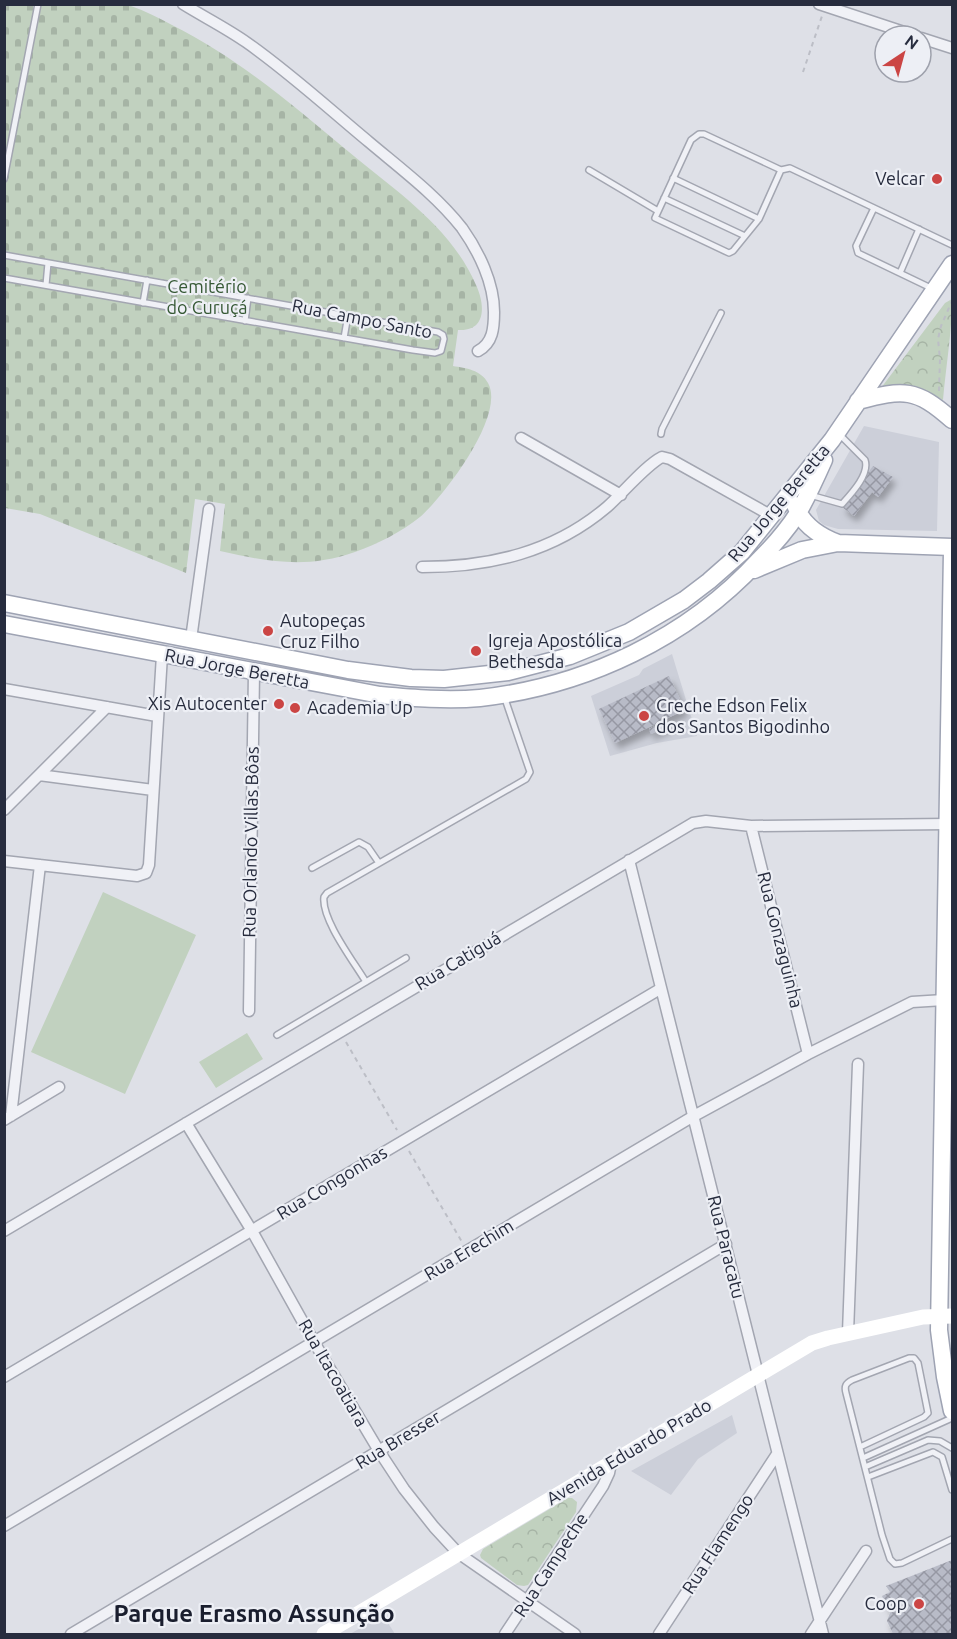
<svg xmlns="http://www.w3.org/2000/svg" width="957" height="1639" viewBox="0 0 957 1639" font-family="Ubuntu,sans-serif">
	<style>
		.built { fill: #cccfd9 }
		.grass { fill: #c1d1bf }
		.cemetery { fill: url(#cemetery-stones) }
		.park { fill: url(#park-crowns) }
		.building { fill: url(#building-cross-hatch); filter: url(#shadow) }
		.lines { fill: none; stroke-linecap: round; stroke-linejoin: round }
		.lane-casing { stroke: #a3a6b1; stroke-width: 8 }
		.street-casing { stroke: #a3a6b1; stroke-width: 13 }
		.primary-casing { stroke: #9ea3b3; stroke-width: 19 }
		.path { stroke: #bcbec6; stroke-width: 2; stroke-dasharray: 4.5 4.5; stroke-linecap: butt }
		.lane { stroke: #f0f1f6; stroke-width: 5 }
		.street { stroke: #f0f1f6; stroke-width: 10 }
		.secondary { stroke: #fff; stroke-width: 15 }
		.primary { stroke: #fff; stroke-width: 16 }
		.poi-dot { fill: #cb4544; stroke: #edeff5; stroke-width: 2 }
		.labels { text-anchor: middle; stroke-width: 4.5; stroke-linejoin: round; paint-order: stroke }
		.poi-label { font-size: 18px; fill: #272c3e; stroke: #edeff5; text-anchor: start }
		.park-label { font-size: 18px; fill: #365935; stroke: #edeff5 }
		.street-label { font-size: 18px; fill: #272c3e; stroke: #edeff5 }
		.district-label { font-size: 24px; font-weight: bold; fill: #1a1e2e; stroke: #edeff5 }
	</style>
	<defs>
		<pattern id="cemetery-stones" width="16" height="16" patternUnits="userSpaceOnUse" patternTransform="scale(1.5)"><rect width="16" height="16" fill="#c1d1bf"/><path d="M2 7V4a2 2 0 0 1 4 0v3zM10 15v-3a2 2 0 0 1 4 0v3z" fill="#a6b4a5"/></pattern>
		<pattern id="park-crowns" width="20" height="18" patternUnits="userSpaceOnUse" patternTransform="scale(1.5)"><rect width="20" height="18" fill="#c1d1bf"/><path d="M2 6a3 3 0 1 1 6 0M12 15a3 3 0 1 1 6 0" fill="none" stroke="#a6b4a5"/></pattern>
		<pattern id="building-cross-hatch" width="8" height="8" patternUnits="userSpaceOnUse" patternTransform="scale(1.5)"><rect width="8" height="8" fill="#b8bbc7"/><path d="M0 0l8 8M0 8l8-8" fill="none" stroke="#9698a3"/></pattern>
		<filter id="shadow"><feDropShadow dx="3.5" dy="6" stdDeviation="3" flood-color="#0004"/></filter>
	</defs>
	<rect width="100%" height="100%" fill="#dee0e7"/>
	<path class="built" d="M864,426L939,442L937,531L838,529L824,525L819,521L816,510Z
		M672,654L697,736L657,743L610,756L591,696L639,675L643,669Z
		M732,1415L737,1433L698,1459L671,1495L631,1471Z
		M383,1615L395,1634H350Z"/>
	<path class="grass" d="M103,892L196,935L125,1094L31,1052Z
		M247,1033L263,1059L216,1088L199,1062Z"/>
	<path class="cemetery" d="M4,5C35,5 65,5 95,5C106,5 121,2 131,6C145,11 159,18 172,25C238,58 293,105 349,152C396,191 451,227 476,285C485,304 487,332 458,330L453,366C466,368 481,370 488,383C506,415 444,496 420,517C401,532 378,544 355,552C307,569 268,562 220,551L225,504L195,499L186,573L40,514L5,508Z"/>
	<path class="park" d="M952,299C952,332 946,366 943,400C922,387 905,382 881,388L945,303Z
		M568,1498H572L577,1502L576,1512L528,1585L524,1586L517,1585L481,1558L480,1555L483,1549Z"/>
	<path class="building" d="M873,466L893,477L878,497L872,492L854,516L842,507Z
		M669,676L685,710L659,722V724L666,721L669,726L651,734L649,729L657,725L656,724L615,743L599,709Z
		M952,1560V1634H893L887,1621L890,1613L882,1596L890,1592L886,1586Z"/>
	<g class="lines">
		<defs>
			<path id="lane" d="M589,170L658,211
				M781,170L759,219L733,251L729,253L655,218L691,140L699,134H704L781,170L790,168L952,245
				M673,178L759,219
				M4,179L38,4
				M664,198L745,236
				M874,208L856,246L858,253L933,289
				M4,255L438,332L443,335L444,339L441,351L435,353L413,350L4,278
				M900,273L919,229
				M46,285L48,263
				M143,303L147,280
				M245,321L248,298
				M344,338L348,315
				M661,434L662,429L721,313
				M810,495L842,504C851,494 870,474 865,460L839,434
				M312,868L359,842L368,847L379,863
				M366,982C354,962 321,919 324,897L327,893L526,779L530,772L504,696
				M277,1035L406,958
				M860,1447L924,1417L928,1413L918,1363L914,1358H909L852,1380C846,1383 844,1386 846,1393L882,1535L890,1559L895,1564L902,1563L952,1539
				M863,1458L952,1418
				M865,1467L928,1440L940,1441L952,1448
				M868,1477L933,1452L942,1457L952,1490"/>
			<path id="street" d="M183,4C204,17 226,28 246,42C289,72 328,108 369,142C401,169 436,195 462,228C479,252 494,283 494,312C494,328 493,343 478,351
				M819,4L916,36
				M921,38L952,48
				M521,438L621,495
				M422,567C491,567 554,552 607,507C622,494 646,465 662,457L670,459L772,516
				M191,639L209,509
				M4,689L157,716
				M39,775L153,790
				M4,810L107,707
				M751,826L808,1054
				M629,860L823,1634
				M4,861L137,876L146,873L149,865L162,655
				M249,1011L254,672
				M11,1116L40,865
				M4,1120L59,1087
				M186,1123L252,1231L314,1342L379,1451L404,1489L434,1527L458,1553L575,1634
				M4,1231L693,823L706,821L751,826L948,824
				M848,1333L858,1064
				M4,1377L660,989
				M4,1526L692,1117L808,1054L912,1002L944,1000
				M71,1634L726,1244
				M505,1634L603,1486L609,1473L611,1463
				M659,1634L777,1454
				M811,1634L866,1551"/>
			<path id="primary" d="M858,401C904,389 916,388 952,420
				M795,505C802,524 819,536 838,543
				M952,551L939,1330L945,1377L952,1411
				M754,570L802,550L838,543L952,547
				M4,603L348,670L411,678L444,679L508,672L570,656L629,632L684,600L709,581L742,552L832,440L952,264
				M4,624L380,695C413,698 447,701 480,698C586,686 688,638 760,559C774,545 787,530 798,513C808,496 816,478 824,460"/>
		</defs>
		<use href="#lane" class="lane-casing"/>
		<use href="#street" class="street-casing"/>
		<use href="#primary" class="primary-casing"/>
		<path class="path" d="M803,72L822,16
			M939,391L940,359L938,339L941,326L952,301
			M346,1042L397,1130
			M409,1151L462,1242"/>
		<use href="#lane" class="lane"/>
		<use href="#street" class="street"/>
		<path class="secondary" d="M324,1634L812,1343L828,1338L923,1317L952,1316"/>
		<use href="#primary" class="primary"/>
	</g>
	<g class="poi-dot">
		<circle cx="937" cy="179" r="6"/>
		<circle cx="268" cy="631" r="6"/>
		<circle cx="476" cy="651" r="6"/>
		<circle cx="279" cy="704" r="6"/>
		<circle cx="295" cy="708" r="6"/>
		<circle cx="644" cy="716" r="6"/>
		<circle cx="919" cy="1604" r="6"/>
	</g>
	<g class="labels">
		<g class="poi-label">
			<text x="925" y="185" text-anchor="end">Velcar</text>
			<text x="280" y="627">Autopeças<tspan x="280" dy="21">Cruz Filho</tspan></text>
			<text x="488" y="647">Igreja Apostólica<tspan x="488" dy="21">Bethesda</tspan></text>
			<text x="267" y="710" text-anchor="end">Xis Autocenter</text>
			<text x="656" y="712">Creche Edson Felix<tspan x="656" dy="21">dos Santos Bigodinho</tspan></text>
			<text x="307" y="714">Academia Up</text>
			<text x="907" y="1610" text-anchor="end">Coop</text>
		</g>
		<g class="park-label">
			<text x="207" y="293">Cemitério<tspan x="207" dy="21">do Curuçá</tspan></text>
		</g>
		<g class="street-label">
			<text transform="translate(362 319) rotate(11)" y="6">Rua Campo Santo</text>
			<text transform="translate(779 503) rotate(-50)" y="6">Rua Jorge Beretta</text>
			<text transform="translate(237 669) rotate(11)" y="6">Rua Jorge Beretta</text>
			<text transform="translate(251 842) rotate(-89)" y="6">Rua Orlando Villas Bôas</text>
			<text transform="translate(780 940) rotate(76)" y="6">Rua Gonzaguinha</text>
			<text transform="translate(458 961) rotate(-31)" y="6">Rua Catiguá</text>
			<text transform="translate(332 1183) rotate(-31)" y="6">Rua Congonhas</text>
			<text transform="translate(726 1247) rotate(76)" y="6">Rua Paracatu</text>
			<text transform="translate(469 1250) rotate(-31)" y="6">Rua Erechim</text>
			<text transform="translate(333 1373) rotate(60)" y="6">Rua Itacoatiara</text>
			<text transform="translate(398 1440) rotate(-31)" y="6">Rua Bresser</text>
			<text transform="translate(629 1452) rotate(-31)" y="6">Avenida Eduardo Prado</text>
			<text transform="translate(718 1544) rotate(-57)" y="6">Rua Flamengo</text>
			<text transform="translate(551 1565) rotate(-57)" y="6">Rua Campeche</text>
		</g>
		<g class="district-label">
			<text x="254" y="1622">Parque Erasmo Assunção</text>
		</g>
	</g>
	<rect width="957" height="1639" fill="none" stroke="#272c3e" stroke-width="12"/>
	<g transform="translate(903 54) rotate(36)"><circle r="28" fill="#edeff5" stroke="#9ea1ac" stroke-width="1.5"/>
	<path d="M0-4.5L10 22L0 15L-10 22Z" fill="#cb4544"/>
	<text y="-9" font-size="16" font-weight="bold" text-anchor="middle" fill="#272c3e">N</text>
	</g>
</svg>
